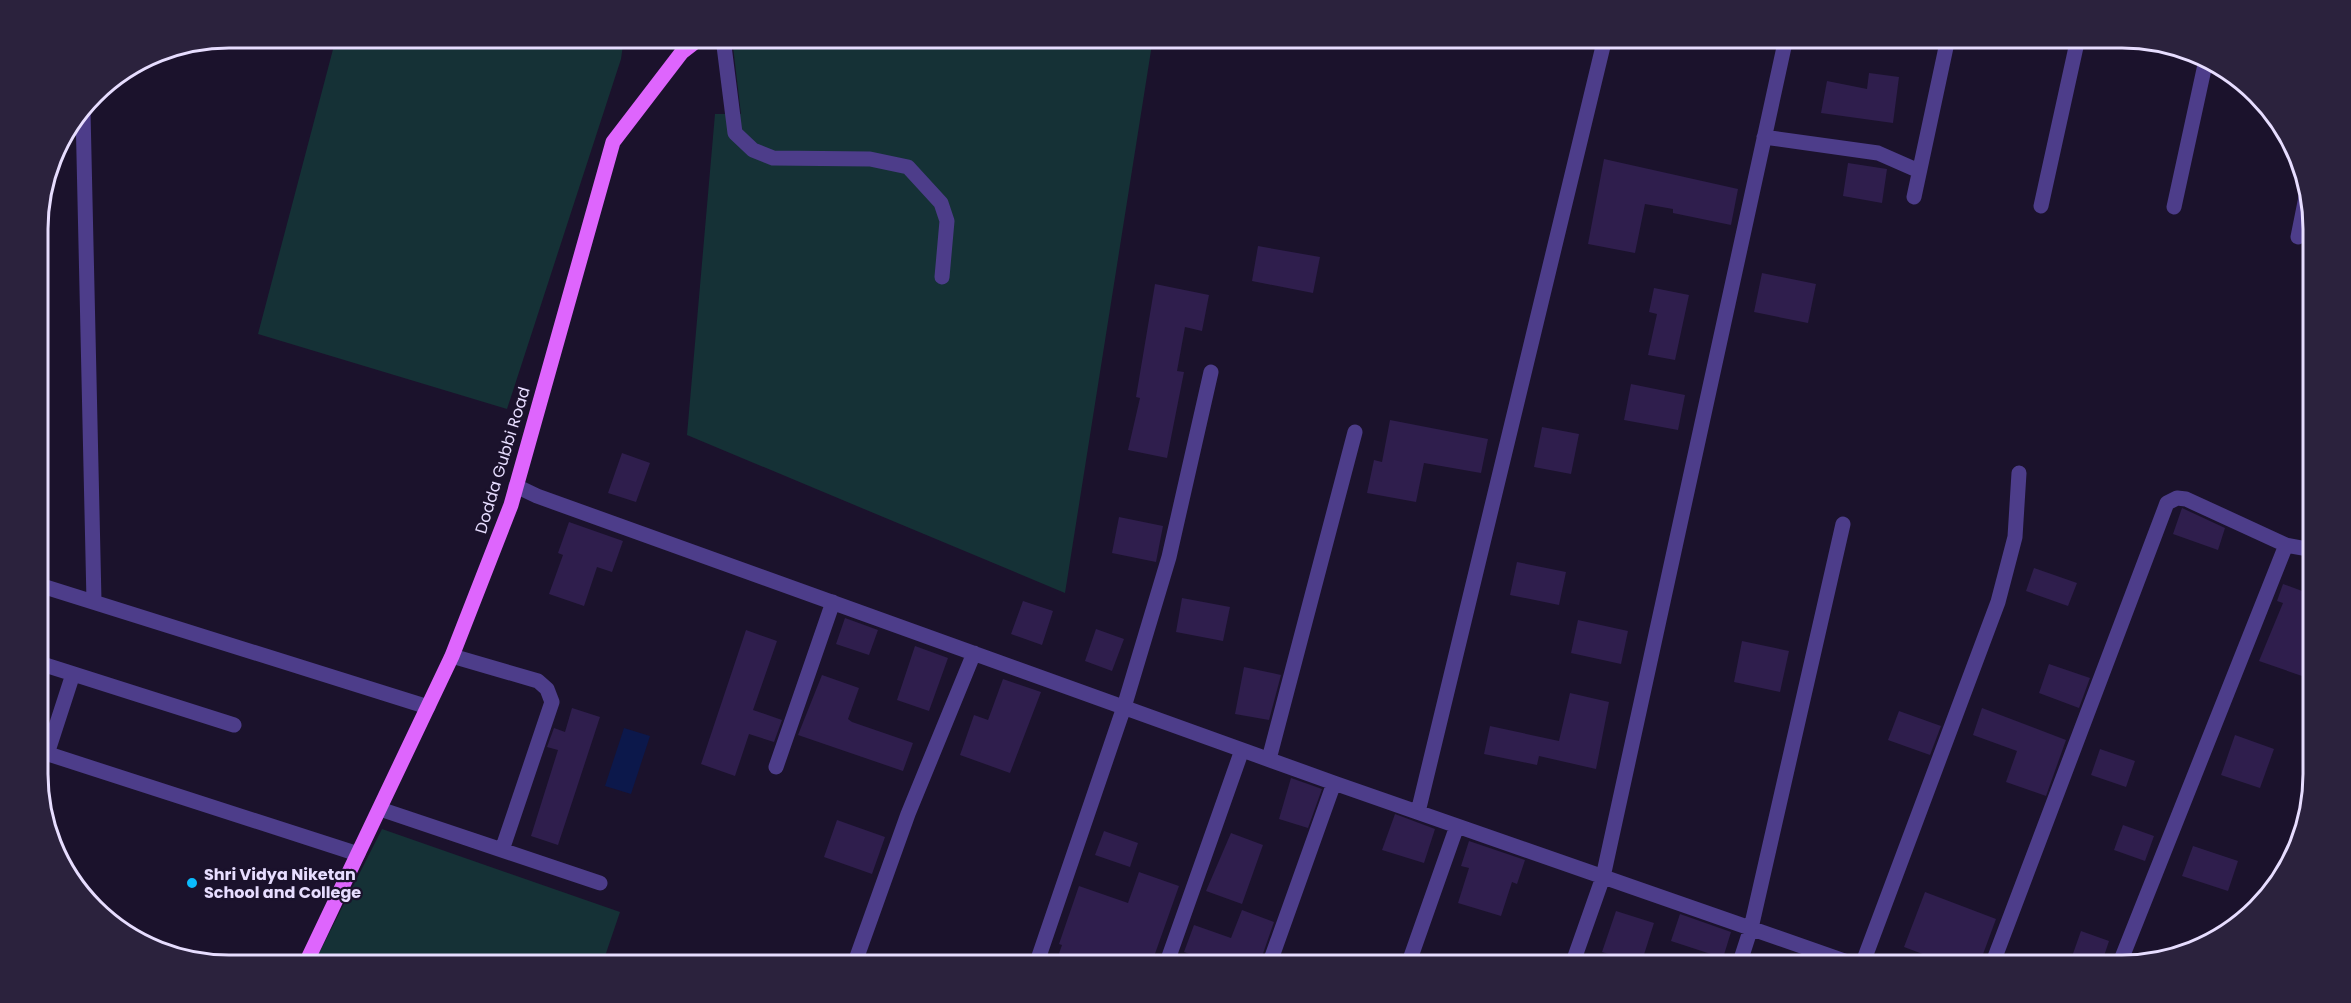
<svg xmlns="http://www.w3.org/2000/svg" width="2351" height="1003" viewBox="0 0 2351 1003" font-family="Poppins,sans-serif">
	<style>
		.green { fill: #153136 }
		.water { fill: #0c184b }
		.building { fill: #2f1e4d }
		.lines { fill: none; stroke-linecap: round; stroke-linejoin: round }
		.minor { stroke: #4d3d8a; stroke-width: 15 }
		.major { stroke: #de65fd; stroke-width: 15 }
		.poi-dot { fill: #0bbbfd; stroke: #1b122c; stroke-width: 2 }
		.labels { text-anchor: middle; stroke-width: 4.5; stroke-linejoin: round; paint-order: stroke }
		.street-label { font-size: 16px; fill: #e7ddff; stroke: #1b122c }
		.poi-label { font-size: 16px; font-weight: bold; fill: #e7ddff; stroke: #1b122c; text-anchor: start }
		.rim { fill: none; stroke: #e7ddff; stroke-width: 3 }
	</style>
	<rect width="100%" height="100%" fill="#1b122c"/>
	<path class="green" d="M336,38H624L621,59L507,409L258,334Z
		M732,38H1153L1065,593L687,435L715,114H741Z
		M382,829L620,912L602,965H313Z"/>
	<path class="water" d="M624,728L650,736L631,794L605,786Z"/>
	<path class="building" d="M1869,73L1899,77L1893,123L1821,113L1827,81L1867,89Z
		M1604,159L1738,189L1731,225L1673,213V209L1645,204L1635,253L1588,244Z
		M1848,163L1887,169L1882,203L1843,196Z
		M1258,246L1320,257L1313,293L1252,281Z
		M1762,273L1816,284L1808,323L1754,312Z
		M1155,284L1209,295L1202,331L1185,327L1177,371L1184,372L1167,458L1128,450L1140,398L1136,397Z
		M1654,288L1689,295L1675,360L1648,355L1657,314L1649,312Z
		M1631,384L1685,395L1678,430L1624,420Z
		M1390,420L1488,439L1481,473L1424,463L1416,502L1367,493L1374,460L1382,462Z
		M1542,427L1579,434L1571,474L1534,467Z
		M622,453L650,463L636,502L608,493Z
		M2182,508L2225,528L2218,550L2173,534Z
		M1119,517L1163,526L1156,562L1112,553Z
		M569,522L623,541L612,572L597,567L584,606L549,594L563,555L558,553Z
		M1517,562L1566,572L1559,605L1510,595Z
		M2034,568L2077,583L2068,606L2026,591Z
		M2283,584L2313,595V639L2302,676L2259,661L2283,603L2277,601Z
		M1182,598L1230,607L1223,641L1176,632Z
		M1023,601L1053,611L1042,645L1011,634Z
		M845,618L878,630L869,655L836,644Z
		M1578,620L1628,631L1621,664L1571,653Z
		M1096,629L1124,639L1112,671L1085,661Z
		M746,630L777,641L753,710L782,720L774,742L749,734L735,776L701,764Z
		M1742,641L1789,651L1780,692L1734,682Z
		M915,646L948,658L929,711L897,700Z
		M2049,664L2090,678L2079,708L2039,693Z
		M1244,667L1281,675L1269,720L1235,714Z
		M822,675L859,688L848,719L852,722L913,743L903,771L798,735Z
		M1003,679L1041,692L1010,773L960,755L974,715L988,720Z
		M1570,693L1609,702L1596,769L1539,756L1537,765L1484,754L1490,726L1559,741Z
		M572,708L600,717L558,845L531,836L558,750L547,747L554,728L565,732Z
		M1982,708L2066,740L2046,796L2006,782L2017,751L1973,735Z
		M1899,711L1941,726L1930,755L1888,740Z
		M2235,735L2274,749L2260,788L2221,775Z
		M2100,749L2135,761L2126,787L2091,775Z
		M1291,778L1322,789L1308,828L1279,819Z
		M1395,814L1435,829L1424,863L1382,850Z
		M837,820L885,837L872,874L824,857Z
		M2123,825L2154,836L2145,861L2114,850Z
		M1104,831L1138,843L1130,867L1095,855Z
		M1231,833L1263,845L1242,904L1206,891Z
		M1469,841L1525,860L1517,884L1512,882L1501,916L1458,903L1469,868L1461,866Z
		M2193,846L2238,861L2228,891L2182,876Z
		M1139,872L1179,886L1151,965H1122L1092,955L1089,965H1055L1062,945L1059,944L1079,886L1128,903Z
		M1925,892L1996,919L1979,965H1952L1904,947Z
		M1242,910L1274,922L1259,965H1221L1184,952L1194,925L1231,938Z
		M1616,911L1654,923L1641,964L1602,952Z
		M1680,914L1731,932L1723,958L1671,941Z
		M2081,931L2109,941L2101,965H2069Z"/>
	<g class="lines">
		<path class="minor" d="M723,38L735,133L753,150L773,158L870,159L908,167L941,203L947,221L942,277
			M83,111L94,601
			M1764,137L1878,153L1919,171
			M1914,197L1948,38
			M2041,206L2078,38
			M2174,207L2206,60
			M2298,237L2307,192
			M516,486L537,496L1334,783L1856,965
			M39,585L428,707
			M452,656L538,681L547,689L552,702L502,850
			M39,663L234,725
			M39,751L358,854
			M47,754L73,674
			M1269,759L1355,432
			M776,767L833,602
			M380,809L600,883
			M1418,812L1605,38
			M854,965L908,814L974,653
			M1036,965L1124,707L1169,557L1211,372
			M1166,965L1242,750
			M1269,965L1334,783
			M1408,965L1457,826
			M1572,965L1603,877L1786,38
			M1739,965L1751,928L1843,524
			M1862,965L1998,602L2015,537L2019,473
			M1992,965L2167,503L2177,498L2186,499L2286,545
			M2119,965L2286,545L2313,550"/>
		<path class="major" d="M305,965L452,656L511,505L613,142L682,52L700,38"/>
	</g>
	<circle class="poi-dot" cx="192" cy="883" r="6"/>
	<g class="labels">
		<g class="street-label">
			<text transform="translate(502 460) rotate(-73)" y="6">Dodda Gubbi Road</text>
		</g>
		<g class="poi-label">
			<text x="204" y="880">Shri Vidya Niketan<tspan x="204" dy="18">School and College</tspan></text>
		</g>
	</g>
	<path d="M0 0H2351V1003H0ZM229 48H2122A181 181 0 0 1 2303 229V774A181 181 0 0 1 2122 955H229A181 181 0 0 1 48 774V229A181 181 0 0 1 229 48Z" fill="#2b223d" fill-rule="evenodd"/>
	<path class="rim" d="M229 48H2122A181 181 0 0 1 2303 229V774A181 181 0 0 1 2122 955H229A181 181 0 0 1 48 774V229A181 181 0 0 1 229 48Z"/>
</svg>
